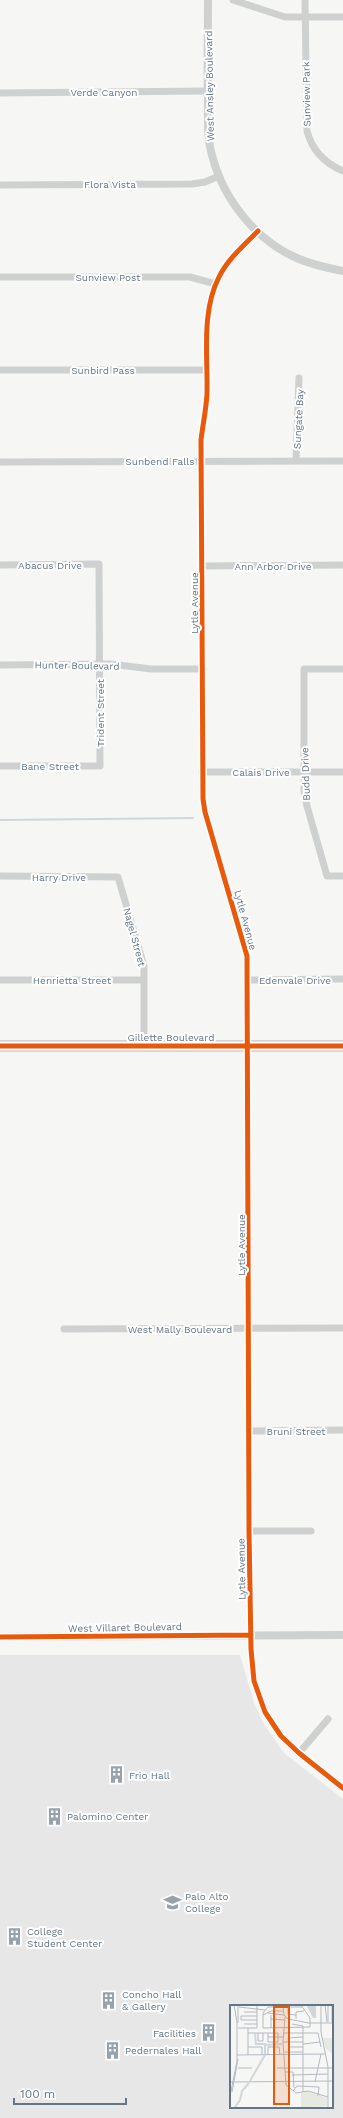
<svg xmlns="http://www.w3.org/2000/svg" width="343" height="2118" viewBox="0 0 343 2118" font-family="'Work Sans',sans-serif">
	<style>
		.built { fill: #e6e7e6; fill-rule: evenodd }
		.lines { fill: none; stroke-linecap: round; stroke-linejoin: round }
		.stream { stroke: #d0d7db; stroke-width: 2 }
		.secondary-casing { stroke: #d1d3d4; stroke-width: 12 }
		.minor { stroke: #cfd1d1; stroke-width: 7 }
		.tertiary { stroke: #cfd1d1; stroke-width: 8 }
		.secondary { stroke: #e2e2e3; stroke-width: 10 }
		.cycleway-casing { stroke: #fff; stroke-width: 8 }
		.cycleway { stroke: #e8590c; stroke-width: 5 }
		.labels { text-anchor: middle; stroke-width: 4; stroke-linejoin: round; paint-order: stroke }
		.street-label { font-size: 10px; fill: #637687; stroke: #fff }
		.poi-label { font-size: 10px; fill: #637687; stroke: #fff; text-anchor: start }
		.inset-river { fill: none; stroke: #d0d7db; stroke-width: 2 }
		.inset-road { fill: none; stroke: #b2bbc2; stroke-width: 1 }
		.view { fill: #e8590c; fill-opacity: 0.15; stroke: #e8590c; stroke-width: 2 }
		.inset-edge { fill: none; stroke: #637687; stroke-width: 2 }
	</style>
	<rect width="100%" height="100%" fill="#f6f6f4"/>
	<path class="built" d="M0,1655H240L254,1703L265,1726L284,1753L343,1799V2118H0ZM231,2006H332V2107H231Z"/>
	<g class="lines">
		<path class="stream" d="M0,820L193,818"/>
		<defs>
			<path id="secondary" d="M0,1046H343"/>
		</defs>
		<use href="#secondary" class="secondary-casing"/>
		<path class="minor" d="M233,0L285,17H343
			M305,0L307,131C312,150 324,163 343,171
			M0,93L207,91
			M0,185L192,184L205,182L219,176
			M258,231C244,245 228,259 219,277C201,312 208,356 207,394C206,410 203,424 201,440L203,799L205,812L247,956L249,1531L251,1649L254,1681L265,1712L281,1736L299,1753L343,1788
			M0,277H190L216,284
			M0,370H207
			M296,461L299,378
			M0,462L343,461
			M0,565L99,564L100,766H0
			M203,566L343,565
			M0,665L110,664L151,669H203
			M343,669H304V791L307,806L327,876H343
			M202,772H343
			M0,876L118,877L144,966V1046
			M0,980H144
			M248,980L343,979
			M64,1329L343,1328
			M250,1431L343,1430
			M249,1531H311
			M299,1753L328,1719"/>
		<path class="tertiary" d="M208,0C208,34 207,69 208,103C208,120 207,138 212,155C223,199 256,241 299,259C313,265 328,268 343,271
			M0,1637L343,1635"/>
		<use href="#secondary" class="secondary"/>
		<defs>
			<path id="cycleway" d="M258,231C244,245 228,259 219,277C201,312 208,356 207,394C206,410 203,424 201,440L203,799L205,812L247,956L249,1531L251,1649L254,1681L265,1712L281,1736L299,1753L343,1788
				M0,1046H343
				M0,1637L251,1635"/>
		</defs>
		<use href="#cycleway" class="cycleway-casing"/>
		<use href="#cycleway" class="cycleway"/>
	</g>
	<defs>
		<symbol id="building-bare" viewBox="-9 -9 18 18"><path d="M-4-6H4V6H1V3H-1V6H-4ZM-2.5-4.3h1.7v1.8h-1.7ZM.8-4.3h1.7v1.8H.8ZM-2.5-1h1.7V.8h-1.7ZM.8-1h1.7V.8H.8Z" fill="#96a3ad" stroke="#fff" stroke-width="2.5" paint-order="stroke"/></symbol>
		<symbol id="university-bare" viewBox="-9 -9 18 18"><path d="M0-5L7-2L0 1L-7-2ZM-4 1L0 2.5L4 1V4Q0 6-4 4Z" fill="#96a3ad" stroke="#fff" stroke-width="2.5" paint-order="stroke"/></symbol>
	</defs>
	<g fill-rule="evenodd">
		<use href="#building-bare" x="104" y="1762" width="25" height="25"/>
		<use href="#building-bare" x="42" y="1804" width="25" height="25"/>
		<use href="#university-bare" x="160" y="1890" width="25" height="25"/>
		<use href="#building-bare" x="2" y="1924" width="25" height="25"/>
		<use href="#building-bare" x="96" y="1988" width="25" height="25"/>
		<use href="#building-bare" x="196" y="2020" width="25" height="25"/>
		<use href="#building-bare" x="100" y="2038" width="25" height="25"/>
	</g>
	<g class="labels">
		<g class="street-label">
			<text transform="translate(209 86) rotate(-91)" y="4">West Ansley Boulevard</text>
			<text x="104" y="96">Verde Canyon</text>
			<text transform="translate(306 94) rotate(-91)" y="4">Sunview Park</text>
			<text x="110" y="188">Flora Vista</text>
			<text x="108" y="281">Sunview Post</text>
			<text x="103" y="374">Sunbird Pass</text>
			<text transform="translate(298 419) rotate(-87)" y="4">Sungate Bay</text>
			<text x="160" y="465">Sunbend Falls</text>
			<text x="50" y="569">Abacus Drive</text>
			<text x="273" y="570">Ann Arbor Drive</text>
			<text transform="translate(194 603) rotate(-90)" y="4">Lytle Avenue</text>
			<text transform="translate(77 665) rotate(1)" y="4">Hunter Boulevard</text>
			<text transform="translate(100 713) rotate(-90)" y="4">Trident Street</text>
			<text x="50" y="770">Bane Street</text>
			<text x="261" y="776">Calais Drive</text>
			<text transform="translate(305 774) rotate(-92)" y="4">Budd Drive</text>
			<text x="59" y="881">Harry Drive</text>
			<text transform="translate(246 920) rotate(75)" y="4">Lytle Avenue</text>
			<text transform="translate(135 937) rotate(75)" y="4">Nagel Street</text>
			<text x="72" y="984">Henrietta Street</text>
			<text x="295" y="984">Edenvale Drive</text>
			<text x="171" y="1041">Gillette Boulevard</text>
			<text transform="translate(241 1245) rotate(-90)" y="4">Lytle Avenue</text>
			<text x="180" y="1333">West Mally Boulevard</text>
			<text x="296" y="1435">Bruni Street</text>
			<text transform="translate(241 1569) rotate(-91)" y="4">Lytle Avenue</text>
			<text transform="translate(125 1627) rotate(-1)" y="4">West Villaret Boulevard</text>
		</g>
		<g class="poi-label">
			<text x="129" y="1779">Frio Hall</text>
			<text x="67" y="1820">Palomino Center</text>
			<text x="185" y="1900">Palo Alto<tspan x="185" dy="12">College</tspan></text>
			<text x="27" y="1935">College<tspan x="27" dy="12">Student Center</tspan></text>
			<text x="122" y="1998">Concho Hall<tspan x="122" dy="12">&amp; Gallery</tspan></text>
			<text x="196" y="2037" text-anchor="end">Facilities</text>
			<text x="125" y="2054">Pedernales Hall</text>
		</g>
	</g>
	<g transform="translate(230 2005)">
		<rect width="103" height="103" fill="#f6f6f4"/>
		<path d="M93,33H103V49L95,43ZM76,86L97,93V101L62,103L71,102V88Z" fill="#e6e9e2"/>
		<path d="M76,0H86V13H83Z" fill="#d0d7db"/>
		<path class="inset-river" d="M25,29L26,39H35V49M35,40L52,39M20,76L35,50M5,102L10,95L12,86L19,78"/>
		<path class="inset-road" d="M8,0V18M58,0V9L66,10M71,0L80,13V22L33,23V8L38,2H72M91,0V27L98,62V103M95,0L97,17M98,0V17M102,0V17M53,1L54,10L58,14L79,18H103M9,2L35,5M14,7H27M38,8L54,10M33,10L41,6H53M41,10V23M27,11H11V15H27M55,12L53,37L56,80L66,88L78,86L98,92M41,14L54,15M66,14V7L74,6M14,19H27M62,19L73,21V87M8,23H27V0M18,23V50M18,28H48V37H38V28M28,28V36H33V28M53,28H88L91,42M38,32H53M73,32L58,33L59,42H73M53,37H73M73,39L90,37M18,42H32V50M55,47H73M7,50L95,49M38,50V42H49L50,50M8,63H22M47,63H103M55,67H63L64,83M62,70L98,69M0,77L103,76M85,77L91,49M63,86L67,81L89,82L88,91M2,87L8,54M0,91L7,56V17L4,0"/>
		<path class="view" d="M44,2H59V99H44Z"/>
		<rect width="103" height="103" class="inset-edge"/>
	</g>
	<path d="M14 2098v6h112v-6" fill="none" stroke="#637687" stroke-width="2"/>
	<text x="20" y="2098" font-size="12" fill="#637687" stroke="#ffffff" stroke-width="3" paint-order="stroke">100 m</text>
</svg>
